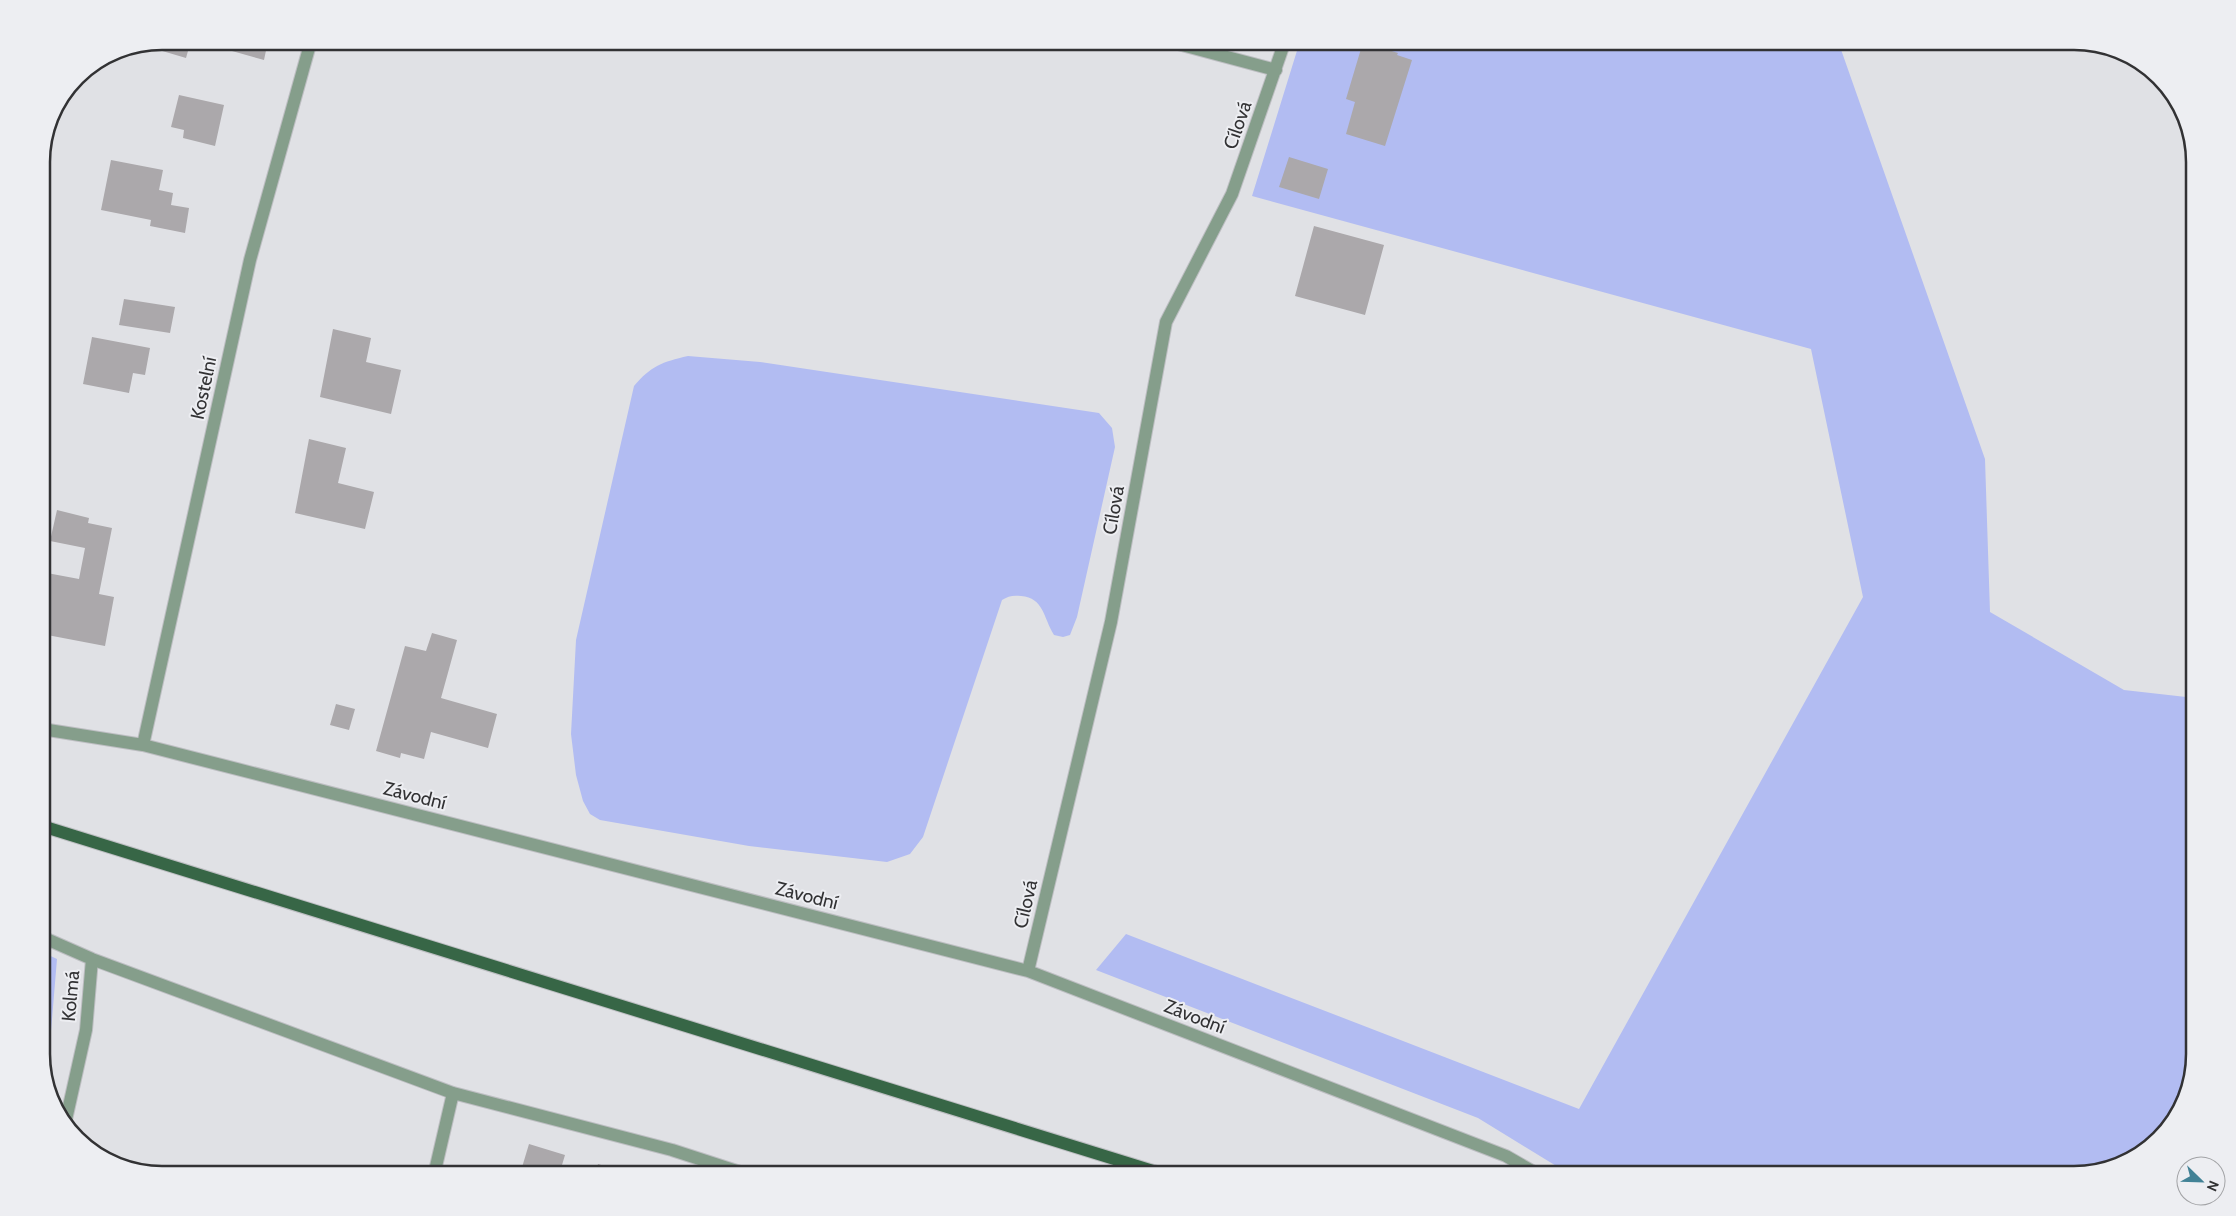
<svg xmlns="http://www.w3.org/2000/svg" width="2236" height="1216" viewBox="0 0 2236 1216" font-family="Cabin,sans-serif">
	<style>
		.green { fill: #b2bcf2 }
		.building { fill: #aba8ab }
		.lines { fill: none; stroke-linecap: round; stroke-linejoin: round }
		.minor-casing { stroke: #bdbec2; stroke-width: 14 }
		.major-casing { stroke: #bdbec2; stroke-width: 14 }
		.minor { stroke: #859e8b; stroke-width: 12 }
		.major { stroke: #376646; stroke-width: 12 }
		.labels { text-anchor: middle; stroke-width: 4; stroke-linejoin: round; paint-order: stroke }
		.street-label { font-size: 19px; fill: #323234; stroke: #edeef2 }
		.rim { fill: none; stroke: #323234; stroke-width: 2.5 }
	</style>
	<rect width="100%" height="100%" fill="#e0e1e5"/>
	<path class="green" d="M1300,41H1838L1985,459L1990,612L2124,690L2195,698V1054L2182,1108L2135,1158L2075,1175H1571L1478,1118L1096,970L1126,934L1579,1109L1863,597L1811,349L1252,196Z
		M688,356L760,362L1099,413L1112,428L1115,447L1077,617L1070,635L1063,637L1054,635C1043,617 1044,598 1021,596C1013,595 1008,596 1002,600L923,837L910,854L887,862L749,846L600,820L590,814L583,801L576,775L571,734L576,640L634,386C651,366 662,362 688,356Z
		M42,952L57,959L47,1079L42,1063Z"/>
	<path class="building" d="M162,41H195L190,44L186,58L142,45Z
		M234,41H268L264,60L232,51Z
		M1363,42L1398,53L1397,55L1412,60L1385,146L1346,134L1355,102L1346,99Z
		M179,95L224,105L215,146L183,138L184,130L171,127Z
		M1289,157L1328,169L1319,199L1279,187Z
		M111,160L163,170L159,190L173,193L171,205L189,208L185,233L150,226L151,220L101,210Z
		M1314,226L1384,245L1365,315L1295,296Z
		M124,299L175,307L170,333L119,325Z
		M333,329L371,338L366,362L401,370L391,414L320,397Z
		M92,337L150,348L145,375L133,373L129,393L83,384Z
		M309,439L346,448L338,483L374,492L365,529L295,513Z
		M57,510L89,518L88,523L112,528L99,594L114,597L105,646L42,634V603L47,573L79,579L85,548L50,541Z
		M432,633L457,640L441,698L497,714L488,748L431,732L424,759L401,753L400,758L376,751L405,646L426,651Z
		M336,704L355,709L349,730L330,725Z
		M529,1144L565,1155L559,1175H500L502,1168L520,1174Z
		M598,1164L631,1174V1175H595Z"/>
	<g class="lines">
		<defs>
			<path id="minor" d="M1167,41L1276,70
				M42,729L143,745L1028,971L1506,1156L1539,1175
				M143,745L250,260L311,41
				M42,937L92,959L453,1093L672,1150L749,1175
				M1028,971L1111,622L1166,322L1232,194L1285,41
				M65,1124L86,1030L92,959
				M434,1175L453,1093"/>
			<path id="major" d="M42,826L1166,1175"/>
		</defs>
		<use href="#minor" class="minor-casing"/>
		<use href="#major" class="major-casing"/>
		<use href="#minor" class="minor"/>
		<use href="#major" class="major"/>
	</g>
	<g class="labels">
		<g class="street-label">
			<text transform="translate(1237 125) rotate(-71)" y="7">Cílová</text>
			<text transform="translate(203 388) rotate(-78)" y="7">Kostelní</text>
			<text transform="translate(1113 510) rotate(-80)" y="7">Cílová</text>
			<text transform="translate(415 795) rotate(14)" y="7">Závodní</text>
			<text transform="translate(807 895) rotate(14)" y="7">Závodní</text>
			<text transform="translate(1025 904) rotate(-77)" y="7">Cílová</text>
			<text transform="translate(70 996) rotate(-85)" y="7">Kolmá</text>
			<text transform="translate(1195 1016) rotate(21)" y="7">Závodní</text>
		</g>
	</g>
	<path d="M0 0H2236V1216H0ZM162 50H2074A112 112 0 0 1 2186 162V1054A112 112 0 0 1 2074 1166H162A112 112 0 0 1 50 1054V162A112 112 0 0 1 162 50Z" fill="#edeef2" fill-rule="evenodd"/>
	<path class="rim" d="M162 50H2074A112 112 0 0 1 2186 162V1054A112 112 0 0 1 2074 1166H162A112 112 0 0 1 50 1054V162A112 112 0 0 1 162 50Z"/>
	<g transform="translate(2201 1181) rotate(113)"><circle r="24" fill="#edeef2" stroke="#a2a3a6"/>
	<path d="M0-4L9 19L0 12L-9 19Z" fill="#428296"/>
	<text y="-8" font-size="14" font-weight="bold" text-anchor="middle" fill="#323234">N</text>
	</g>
</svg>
